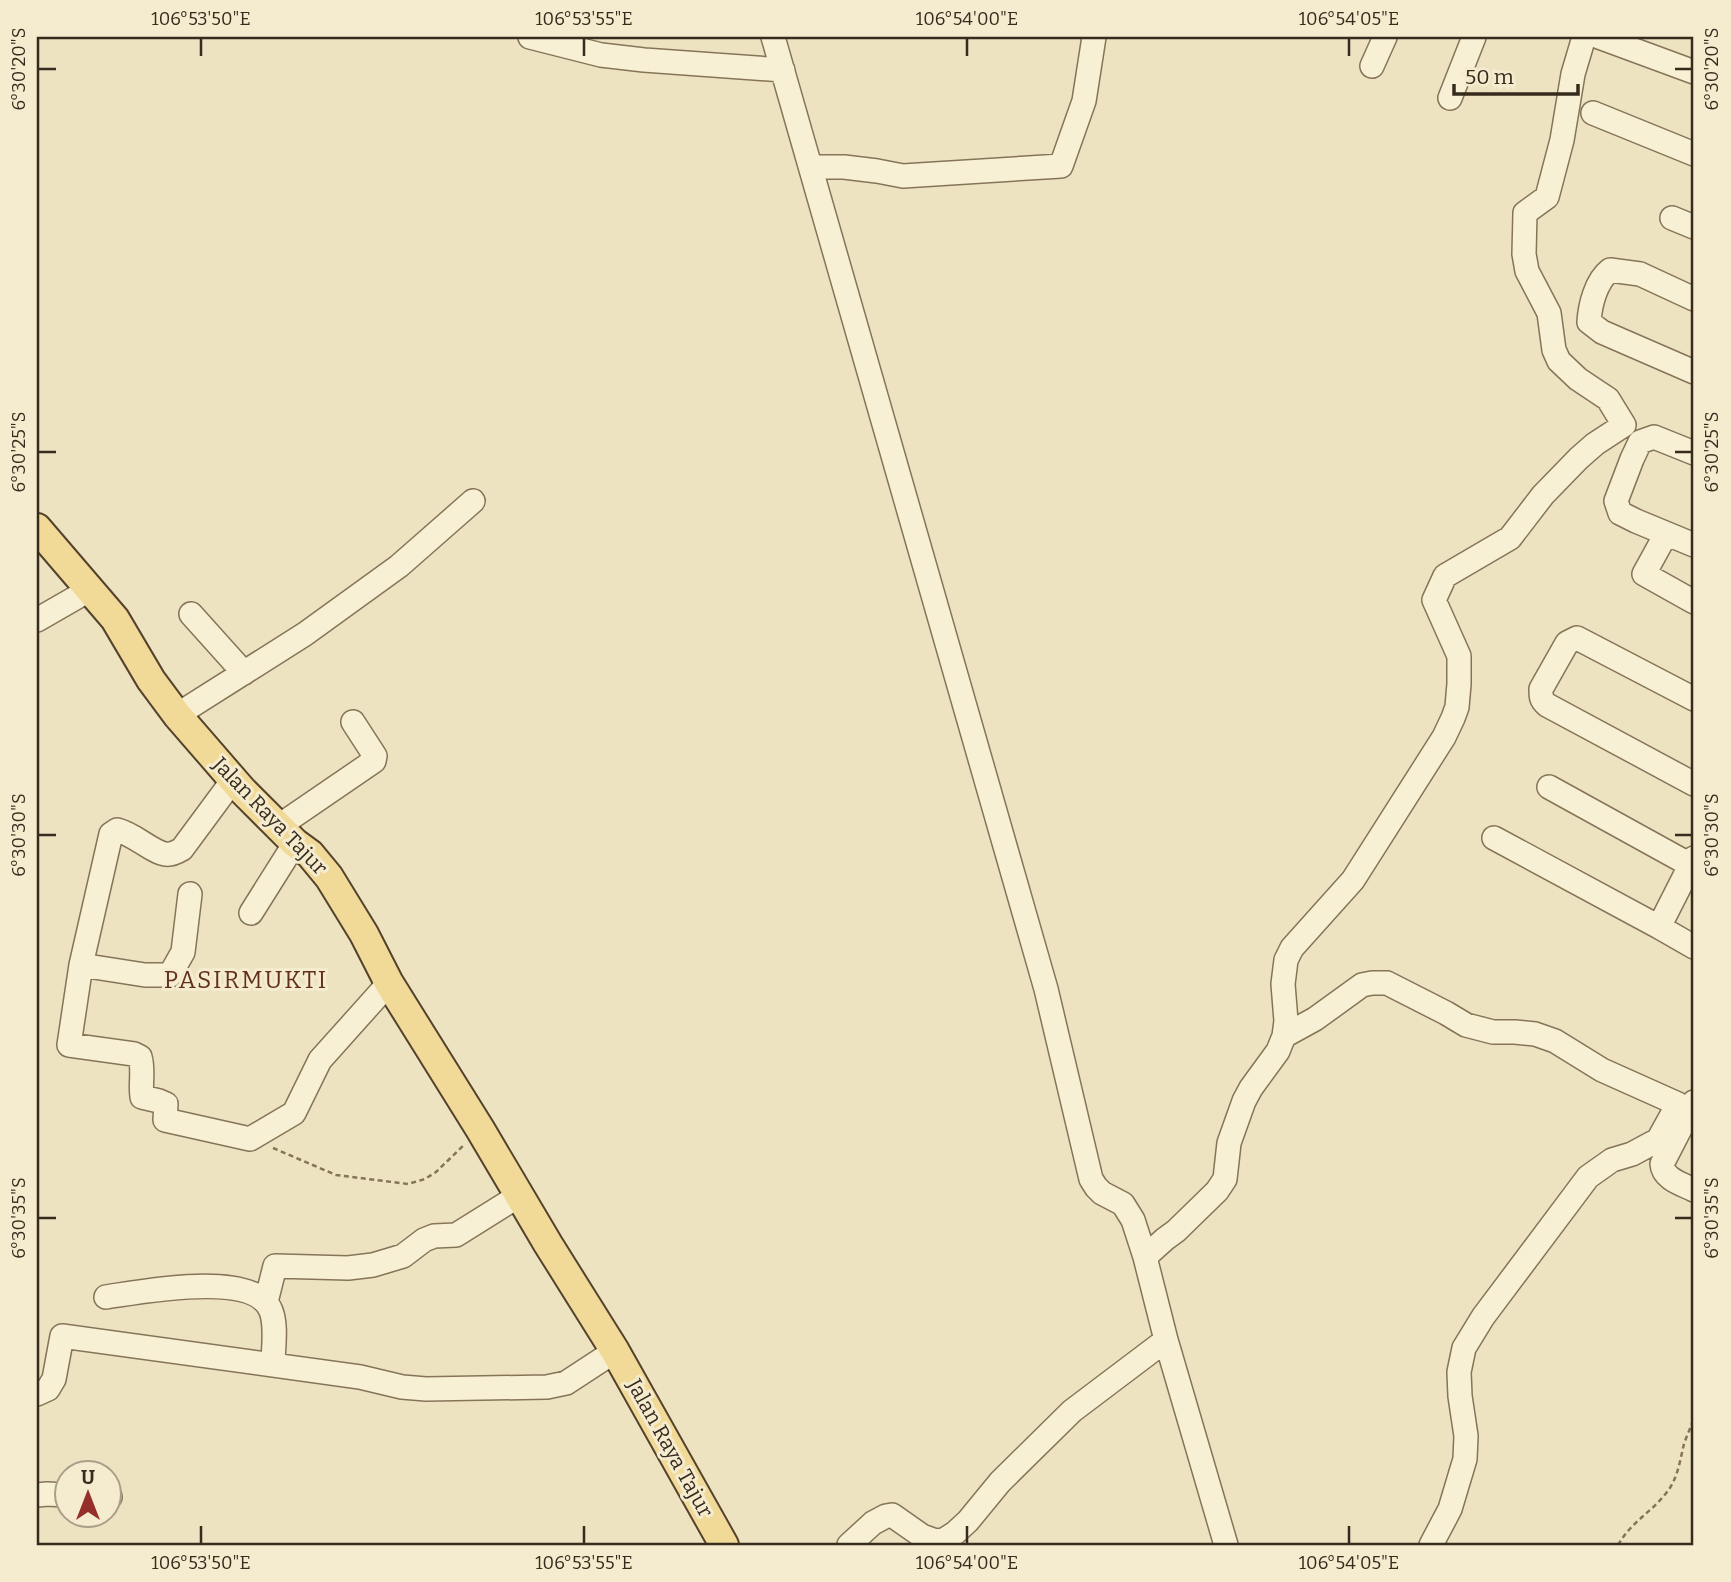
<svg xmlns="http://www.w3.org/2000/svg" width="1731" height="1582" viewBox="0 0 1731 1582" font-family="Bitter,serif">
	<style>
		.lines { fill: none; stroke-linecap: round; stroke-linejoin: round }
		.minor-casing { stroke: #867459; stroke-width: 26 }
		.major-casing { stroke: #54422d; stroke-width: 32 }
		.path { stroke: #867459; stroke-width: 2.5; stroke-dasharray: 5 3.5; stroke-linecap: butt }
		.minor { stroke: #f8f0d4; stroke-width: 23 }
		.major { stroke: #f1da98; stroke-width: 28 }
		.ticks { fill: none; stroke: #362b1d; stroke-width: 2.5 }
		.labels { text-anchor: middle; stroke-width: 6; stroke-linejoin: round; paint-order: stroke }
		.street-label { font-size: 21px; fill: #362b1d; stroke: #f5ecd0 }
		.quarter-label { font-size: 24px; letter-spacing: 2px; fill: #62301d; stroke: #f5ecd0 }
		.neatline { fill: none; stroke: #362b1d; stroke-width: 2.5 }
		.ticks-label { font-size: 18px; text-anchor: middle; fill: #362b1d }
	</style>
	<rect width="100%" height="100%" fill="#ede3c1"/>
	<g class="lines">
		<defs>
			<path id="minor" d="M530,37L601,55L644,60L783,70
				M773,37L1046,989L1091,1179L1096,1187L1102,1193L1123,1204L1133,1220L1145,1257L1166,1340L1226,1545
				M1599,37L1694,72
				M1372,66L1385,37
				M1450,98L1474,37
				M1593,113L1694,154
				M811,167H844L877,171L903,176L1061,166L1084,101L1094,37
				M1672,218L1694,227
				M1694,299L1640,274L1610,270C1596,281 1590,305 1589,322L1602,332L1694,372
				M1694,453L1654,437L1640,442L1632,459L1616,501L1620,513L1636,521L1694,545
				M1666,534L1644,574L1694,602
				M191,614L244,673
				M37,620L77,597L87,586
				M1694,699L1577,638L1567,643L1541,689C1541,697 1541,700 1547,705L1694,784
				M177,715L305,634L399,566L473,501
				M233,780L182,849C177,852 171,855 165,854C152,852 134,834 117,830L111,834L81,965L69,1045L134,1054L140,1057C144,1070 140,1083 142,1097L159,1101L166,1104L165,1120L250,1139L294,1113L320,1060L389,983
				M1549,787L1694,867
				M279,826L374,761L375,756L353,722
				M1494,838L1659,927L1694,947
				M251,913L295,843
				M1659,927L1694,858
				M81,965L145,975H170L183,952L190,894
				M1284,1036L1315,1019L1362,985L1372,983H1387L1446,1013L1466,1025L1493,1032H1515L1535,1034L1555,1041L1602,1070L1678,1104L1658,1140L1632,1154L1612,1160L1588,1177L1483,1317L1464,1348L1459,1372L1460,1396L1466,1436L1465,1459L1450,1509L1431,1545
				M1694,1102L1662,1164C1663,1179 1682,1184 1694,1190
				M1145,1257L1165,1239L1176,1231L1217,1191L1225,1179L1229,1143L1244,1101L1251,1088L1278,1051L1284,1036L1286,1021L1283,984L1286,960L1292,948L1353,880L1444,737L1453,718L1457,707L1459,684V656L1434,600L1445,576L1510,538L1543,495L1579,458L1595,444L1624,425L1608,399L1578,379L1559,361L1554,350L1549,313L1527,271L1524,254L1525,213L1547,197L1562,140L1573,74L1584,37
				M106,1297C140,1292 255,1269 271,1311C277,1326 273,1348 273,1365
				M266,1302L275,1266L348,1268L373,1265L403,1256L424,1240L434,1236L456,1235L520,1195
				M37,1394L48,1389L54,1379L62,1336L360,1377L402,1387L426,1389L547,1387L566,1383L615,1351
				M37,1495L47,1494L66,1495
				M108,1497H110
				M849,1545L873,1523L886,1516L892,1515L922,1536L936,1541L944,1540L955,1533L968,1521L1000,1482L1072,1411L1166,1340"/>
			<path id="major" d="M37,528L115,619L151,680L177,715L242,790L295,843L310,854L329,877L364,934L389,983L480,1129L548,1244L615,1351L724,1545"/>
		</defs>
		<use href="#minor" class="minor-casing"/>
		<use href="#major" class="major-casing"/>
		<path class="path" d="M273,1148L336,1175L408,1184L425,1179L436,1172L464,1145
			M1618,1545C1632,1521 1652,1512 1667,1492C1678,1478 1680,1460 1684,1444C1687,1435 1691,1427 1694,1418"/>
		<use href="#minor" class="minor"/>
		<use href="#major" class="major"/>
	</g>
	<path class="ticks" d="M201,38V56M584,38V56M967,38V56M1349,38V56M38,69H56M1675,69H1692M38,452H56M1675,452H1692M38,835H56M1675,835H1692M38,1218H56M1675,1218H1692M201,1526V1544M584,1526V1544M967,1526V1544M1349,1526V1544"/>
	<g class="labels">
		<g class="street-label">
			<text transform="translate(270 816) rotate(46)" y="7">Jalan Raya Tajur</text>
			<text transform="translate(670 1448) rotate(61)" y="7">Jalan Raya Tajur</text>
		</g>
		<g class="quarter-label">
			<text x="246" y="988">PASIRMUKTI</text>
		</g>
	</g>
	<rect width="1731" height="1582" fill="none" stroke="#f5ecd0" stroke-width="77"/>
	<g transform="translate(88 1494)"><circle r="33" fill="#f5ecd0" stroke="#a99f88" stroke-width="2"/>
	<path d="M0-5L12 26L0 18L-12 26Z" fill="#952f29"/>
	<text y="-10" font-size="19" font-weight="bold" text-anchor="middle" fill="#362b1d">U</text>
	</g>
	<path d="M1454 84v10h124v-10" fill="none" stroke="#362b1d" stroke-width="3.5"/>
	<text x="1465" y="84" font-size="21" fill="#362b1d" stroke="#f5ecd0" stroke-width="5" paint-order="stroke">50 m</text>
	<rect x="38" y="38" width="1654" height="1506" class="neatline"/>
	<g class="ticks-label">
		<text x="201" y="25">106°53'50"E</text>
		<text x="584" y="25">106°53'55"E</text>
		<text x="967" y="25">106°54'00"E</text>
		<text x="1349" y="25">106°54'05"E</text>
		<text transform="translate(19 69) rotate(-90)" y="6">6°30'20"S</text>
		<text transform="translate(1712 69) rotate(-90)" y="6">6°30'20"S</text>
		<text transform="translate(19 452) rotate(-90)" y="6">6°30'25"S</text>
		<text transform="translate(1712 452) rotate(-90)" y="6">6°30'25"S</text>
		<text transform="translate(19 835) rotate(-90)" y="6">6°30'30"S</text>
		<text transform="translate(1712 835) rotate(-90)" y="6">6°30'30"S</text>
		<text transform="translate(19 1218) rotate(-90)" y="6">6°30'35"S</text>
		<text transform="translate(1712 1218) rotate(-90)" y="6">6°30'35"S</text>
		<text x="201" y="1569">106°53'50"E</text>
		<text x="584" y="1569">106°53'55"E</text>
		<text x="967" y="1569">106°54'00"E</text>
		<text x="1349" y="1569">106°54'05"E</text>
	</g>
</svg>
